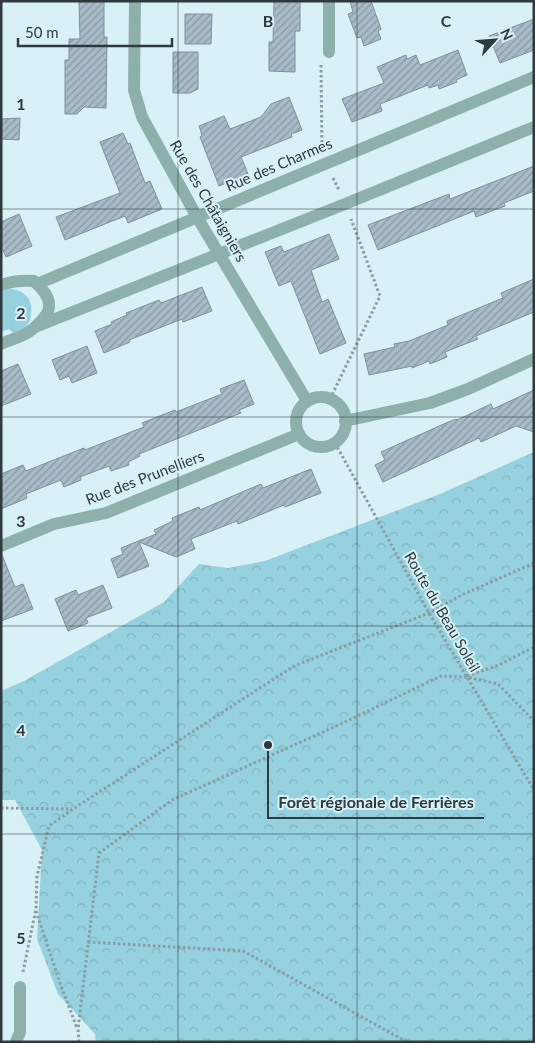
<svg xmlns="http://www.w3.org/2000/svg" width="535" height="1043" viewBox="0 0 535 1043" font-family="Lato,sans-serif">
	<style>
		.grass { fill: #95d1df }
		.forest { fill: url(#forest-crowns) }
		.building { fill: url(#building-hatch); stroke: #7d909b }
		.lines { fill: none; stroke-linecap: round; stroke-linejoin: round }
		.path { stroke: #8a9ca0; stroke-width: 3; stroke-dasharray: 2.5 2.5; stroke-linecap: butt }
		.minor { stroke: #8eb0ad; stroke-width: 12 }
		.grid { fill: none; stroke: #303a3c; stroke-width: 1; stroke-opacity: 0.55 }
		.labels { text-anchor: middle; stroke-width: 4; stroke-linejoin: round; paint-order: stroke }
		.street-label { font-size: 15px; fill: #303a3c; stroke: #d8f1f7 }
		.grid-label { font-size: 16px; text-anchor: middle; font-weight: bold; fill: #303a3c; stroke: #d8f1f7; stroke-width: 4; stroke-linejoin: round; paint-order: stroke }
		.leader { fill: none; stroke: #303a3c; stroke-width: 2 }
		.callout-dot { fill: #303a3c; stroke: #d8f1f7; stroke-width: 2 }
		.callout-label { font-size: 16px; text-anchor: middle; font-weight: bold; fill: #303a3c; stroke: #d8f1f7; stroke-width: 4; stroke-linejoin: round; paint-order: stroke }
	</style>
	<defs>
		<pattern id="forest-crowns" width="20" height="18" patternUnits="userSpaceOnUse" patternTransform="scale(1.25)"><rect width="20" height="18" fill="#95d1df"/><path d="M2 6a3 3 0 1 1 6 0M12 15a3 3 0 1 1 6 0" fill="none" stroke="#81b4c0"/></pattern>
		<pattern id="building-hatch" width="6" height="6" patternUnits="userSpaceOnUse" patternTransform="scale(1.25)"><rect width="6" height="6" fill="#a8bbc8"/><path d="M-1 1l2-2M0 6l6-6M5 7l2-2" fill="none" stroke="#8999a4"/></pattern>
	</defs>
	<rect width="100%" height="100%" fill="#d8f1f7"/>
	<path class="grass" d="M7,289C22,288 34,298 31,314C31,318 30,322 27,325C24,329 18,331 13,333L9,329L1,332V291Z"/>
	<path class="forest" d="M534,452V1042H96L95,1034L58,994L37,939L42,850L15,800H1V691L24,681L164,602L199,564L228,568L265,561L440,494Z"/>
	<path class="building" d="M79,1H104V37H107L106,108L84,107L77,114H65V60H69V39H80Z
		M274,1H300V31H295V72L269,71V42H273Z
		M350,1H371L381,29L378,31L381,39L364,46L361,37L357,38L348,14L353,12Z
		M185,14H212L211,44H185Z
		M534,19V50L500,63L489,36Z
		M458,50L467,75L456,80L457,82L439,89L438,85L429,88L428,85L380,104L382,111L352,122L342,99L384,83L377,67L406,55L407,59L416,55L420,65Z
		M173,52H198V89L190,93H173Z
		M289,97L302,130L291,134L292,137L241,157L248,174L219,186L200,137L202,135L199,126L224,116L230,129L261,117L271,104Z
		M20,118L19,140L1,139V119Z
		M123,133L128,144L130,143L145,183L150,181L162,209L128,223L125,216L65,240L56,217L120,193L100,142Z
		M534,166V191L504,203L505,206L476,217L474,211L378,250L368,225L449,194L450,199Z
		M19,214L32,246L6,257L1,246V222Z
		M329,234L339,259L311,270L322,302L328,299L346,343L320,354L291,281L279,286L265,252L281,246L284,252Z
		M534,279V312L476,336L478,339L445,352L447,357L430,364L429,361L412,368V366L369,375L364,354L395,347L394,344L409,341L448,325L447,321L503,298L501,293Z
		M202,287L212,311L183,322L182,319L129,340L130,342L104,353L95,331L112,324L111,322L127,315L126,313L159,300L161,303Z
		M87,346L97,373L72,383L69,376L60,380L52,360Z
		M18,364L31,394L1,406V371Z
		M244,380L254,404L239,410L241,413L139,454L140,456L128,462L129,465L111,471L109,466L80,477L81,480L64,487L61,480L26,494L27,498L1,509V474L23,465L26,471L84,448L85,450L144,427L142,423L175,410L176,412L222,394L220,389Z
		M534,390V432L516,426L481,442L479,438L383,482L375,465L385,460L381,452L446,423L456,419L457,420L491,404L493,409Z
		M311,469L321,493L285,507L284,505L238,524L237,521L191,539L195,549L176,557L139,542L149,566L118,578L111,559L123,554L121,548L156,534L154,530L173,521L172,518L199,507L200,510L261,484L263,488Z
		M2,555L15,587L23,584L33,609L1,621Z
		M103,585L112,608L86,618L88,623L68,631L55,599L76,590L78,595Z"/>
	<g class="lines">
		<path class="path" d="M321,65L322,149
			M333,178L339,190
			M330,399L380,296L351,219
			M335,443L429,613L534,790
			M467,676L499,665L534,647
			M1,808L72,809
			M36,911L61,986L77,1028
			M88,942L243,951L407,1042
			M23,972L36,909L37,876L49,826L73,809L294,666L429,613L464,594L534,563
			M79,1042L78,1029L99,853L172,800L345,722L441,676L467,677L498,684L534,721"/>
		<path class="minor" d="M135,1L134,90L142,117L197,217L307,401
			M329,1V52
			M37,284L534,77
			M1,285C12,281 22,280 34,281C41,288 50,296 49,307C49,315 34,329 27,333C19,338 9,340 1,344
			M35,327L345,204L534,127
			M296 422a25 25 0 1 1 50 0a25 25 0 1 1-50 0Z
			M345,421L430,403L468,389L534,359
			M1,546L54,524L106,513L299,434
			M16,1042L20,1032V987"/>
	</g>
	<path class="grid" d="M178,1V1042M357,1V1042M1,209H534M1,417H534M1,626H534M1,834H534"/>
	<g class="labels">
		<g class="street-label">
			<text transform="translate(279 165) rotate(-23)" y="5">Rue des Charmes</text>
			<text transform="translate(208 201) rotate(60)" y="5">Rue des Châtaigniers</text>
			<text transform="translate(145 478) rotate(-21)" y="5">Rue des Prunelliers</text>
			<text transform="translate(442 612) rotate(60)" y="5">Route du Beau Soleil</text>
		</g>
	</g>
	<g class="grid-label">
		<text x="268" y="27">B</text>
		<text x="446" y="27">C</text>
		<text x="21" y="110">1</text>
		<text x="21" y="319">2</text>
		<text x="21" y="527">3</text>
		<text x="21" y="736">4</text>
		<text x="21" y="944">5</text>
	</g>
	<path class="leader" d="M268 745L268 818H484"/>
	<circle class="callout-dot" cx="268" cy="745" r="5"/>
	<g class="callout-label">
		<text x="376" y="808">Forêt régionale de Ferrières</text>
	</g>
	<rect width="535" height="1043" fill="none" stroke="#303a3c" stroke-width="5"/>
	<g transform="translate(495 40) rotate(64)" stroke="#d8f1f7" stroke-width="4" paint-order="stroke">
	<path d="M0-4L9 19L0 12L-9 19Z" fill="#303a3c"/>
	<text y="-8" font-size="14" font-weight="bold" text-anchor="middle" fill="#303a3c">N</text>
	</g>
	<path d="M18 38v8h154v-8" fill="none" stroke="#303a3c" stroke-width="2.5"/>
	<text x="25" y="38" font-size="15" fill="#303a3c" stroke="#d8f1f7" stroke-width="4" paint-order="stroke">50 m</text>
</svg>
